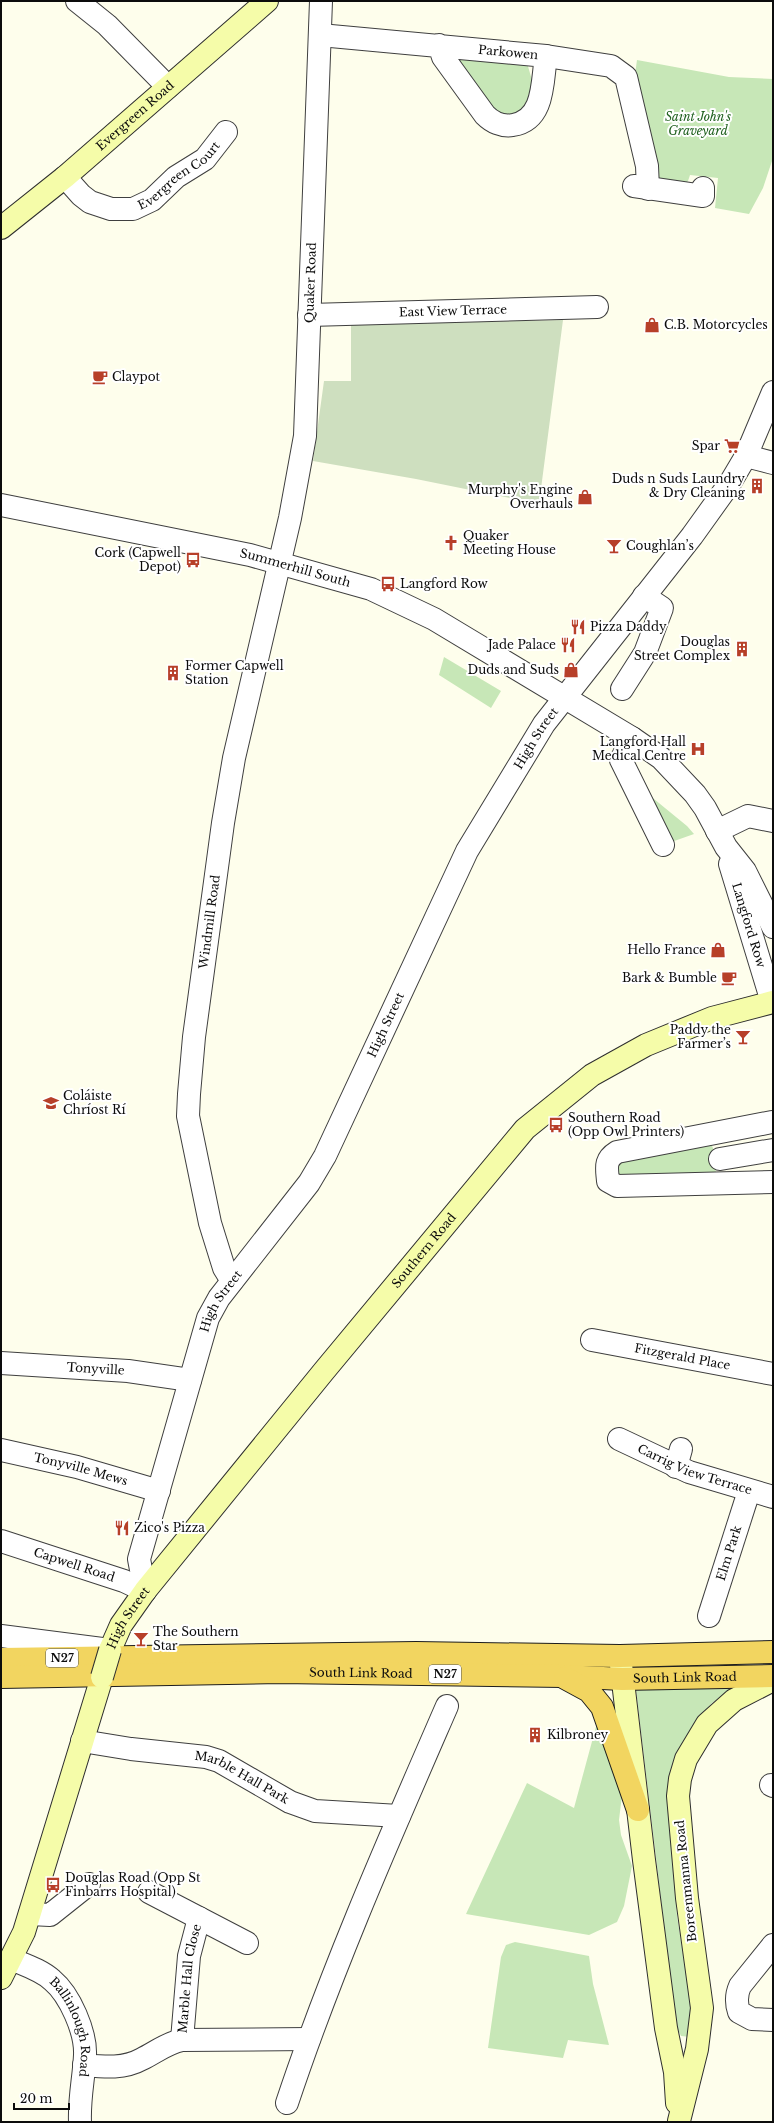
<svg xmlns="http://www.w3.org/2000/svg" width="774" height="2123" viewBox="0 0 774 2123" font-family="'Libre Baskerville',serif">
	<style>
		.green { fill: #c7e7b7 }
		.cemetery { fill: #cedfbf }
		.lines { fill: none; stroke-linecap: round; stroke-linejoin: round }
		.minor-casing { stroke: #3f3f3f; stroke-width: 24 }
		.tertiary-casing { stroke: #3f3f3f; stroke-width: 24 }
		.secondary-casing { stroke: #2e2e2e; stroke-width: 24 }
		.trunk-casing { stroke: #1d1d1d; stroke-width: 24 }
		.minor { stroke: #fff; stroke-width: 22 }
		.tertiary { stroke: #fff; stroke-width: 22 }
		.secondary { stroke: #f5fca9; stroke-width: 22 }
		.trunk { stroke: #f2d560; stroke-width: 22 }
		.secondary-bridge-casing { stroke: #2e2e2e; stroke-width: 24; stroke-linecap: butt }
		.secondary-bridge { stroke: #f5fca9; stroke-width: 22 }
		.labels { text-anchor: middle; stroke-width: 4; stroke-linejoin: round; paint-order: stroke }
		.shield { fill: #fff; stroke: #555; stroke-width: 1 }
		.shield-label { font-size: 11px; font-weight: bold; fill: #0c0c0c }
		.street-label { font-size: 12px; fill: #0c0c0c; stroke: #fff }
		.park-label { font-size: 12px; font-style: italic; fill: #20611f; stroke: #fff }
		.poi-label { font-size: 12px; fill: #0c0c0c; stroke: #fff; text-anchor: start }
	</style>
	<rect width="100%" height="100%" fill="#fefeec"/>
	<path class="green" d="M453,58L527,63L532,80L527,106L515,116L495,112Z
		M637,60L729,77L773,79V158L763,188L749,214L715,208L718,178L690,175L688,181L684,185L659,180L634,82Z
		M444,657L501,691L491,708L439,675Z
		M632,781L687,826L694,834L663,845Z
		M711,1144L713,1148L716,1173L621,1183L612,1163Z
		M736,1688L712,1703L697,1721L679,1753L671,1822L677,1916L685,1966L692,1991L691,2037L681,2036L676,2026L636,1690Z
		M597,1723L622,1795L619,1820L621,1835L632,1866L624,1906L617,1922L589,1935L466,1914L527,1783L574,1808Z
		M515,1942L589,1956L593,1984L609,2045L568,2040L563,2058L488,2048L501,1957L506,1945Z"/>
	<path class="cemetery" d="M563,320L539,504L416,479L313,461L324,381H351V325Z"/>
	<g class="lines">
		<defs>
			<g id="minor">
				<path d="M77,1L107,25L168,87"/>
				<path id="s1" d="M320,35L546,56C542,81 545,120 513,125C502,127 492,122 485,115L443,57L439,45"/>
				<path d="M546,56L611,66L626,77L647,166L648,189"/>
				<path id="s2" d="M65,177L81,195L90,202L111,209H133L152,200L176,177L205,159L226,132"/>
				<path d="M634,186L703,196V188"/>
				<path id="s3" d="M309,315L597,307"/>
				<path d="M746,456L773,463"/>
				<path d="M622,689L645,653L662,608L644,596"/>
				<path d="M632,738L621,760L663,845"/>
				<path d="M717,831L748,816L773,821"/>
				<path d="M772,1122L617,1152C604,1160 607,1168 608,1181L617,1186L773,1182"/>
				<path d="M720,1159L773,1150"/>
				<path id="s4" d="M232,1281L224,1268L210,1223L188,1116L189,1094L194,1037L223,823L234,758L290,518L305,436L321,1"/>
				<path id="s5" d="M592,1340L773,1374"/>
				<path id="s6" d="M1,1363L128,1371L190,1380"/>
				<path id="s7" d="M619,1439L689,1472L773,1497"/>
				<path id="s8" d="M1,1450L77,1467L159,1491"/>
				<path d="M676,1467L681,1449"/>
				<path id="s9" d="M1,1541L124,1581L145,1591"/>
				<path id="s10" d="M145,1591L139,1559L208,1318L219,1298L309,1183L325,1156L467,851L544,724L692,536L730,483L746,456L773,392"/>
				<path id="s11" d="M709,1616L749,1491"/>
				<path d="M1,1636L110,1650"/>
				<path id="s12" d="M82,1741L131,1749L206,1757L219,1761L290,1802L315,1811L399,1816"/>
				<path d="M771,1785L773,1786"/>
				<path d="M149,1892L247,1943"/>
				<path d="M30,1914L50,1915L89,1884"/>
				<path d="M773,1945L740,1986C736,1995 736,2003 739,2012L752,2019L773,2020"/>
				<path id="s13" d="M11,1959C25,1965 41,1970 52,1980C70,1995 86,2032 85,2055C84,2078 79,2097 80,2122"/>
				<path id="s14" d="M182,2040L189,1956L199,1918"/>
				<path d="M84,2065C105,2067 124,2069 142,2059C156,2052 167,2043 182,2040L309,2039"/>
				<path d="M287,2103C332,1968 390,1837 447,1706"/>
			</g>
			<g id="tertiary">
				<path id="s15" d="M1,505L250,555L371,589L434,619L632,738L661,758L695,794L705,808L726,847L745,871L773,927"/>
				<path id="s16" d="M730,864L772,1002"/>
			</g>
			<g id="secondary">
				<path id="s17" d="M1,228L65,177L267,1"/>
				<path id="s18" d="M110,1650L121,1625L145,1591L324,1371L525,1129L592,1075L646,1045L712,1018L773,1002"/>
				<path d="M620,1656L644,1860L666,2028L675,2072L677,2103"/>
				<path d="M1,1978L24,1932L102,1677"/>
				<path d="M679,2121L697,2049L702,2008L687,1898L678,1796L680,1779L686,1759L707,1724L734,1700L773,1680"/>
			</g>
			<g id="trunk">
				<path d="M1,1659L416,1653L620,1656L773,1652"/>
				<path id="s19" d="M1,1677L280,1672L563,1676L622,1679L773,1676"/>
				<path d="M565,1678L589,1691L602,1707L638,1810"/>
			</g>
		</defs>
		<use href="#minor" class="minor-casing"/>
		<use href="#tertiary" class="tertiary-casing"/>
		<use href="#secondary" class="secondary-casing"/>
		<use href="#trunk" class="trunk-casing"/>
		<use href="#minor" class="minor"/>
		<use href="#tertiary" class="tertiary"/>
		<use href="#secondary" class="secondary"/>
		<use href="#trunk" class="trunk"/>
		<defs>
			<path id="secondary-bridge" d="M102,1677L110,1650"/>
		</defs>
		<use href="#secondary-bridge" class="secondary-bridge-casing"/>
		<use href="#secondary-bridge" class="secondary-bridge"/>
	</g>
	<defs>
		<symbol id="shop-bare" viewBox="-9 -9 18 18"><path d="M-5-2.5h2.3a2.7 3.5 0 0 1 5.4 0H5L5.5 6h-11ZM-1.5-2.5h3a1.5 2.3 0 0 0-3 0Z" fill="#b73f29" stroke="#fff" stroke-width="2.5" paint-order="stroke"/></symbol>
		<symbol id="cafe-bare" viewBox="-9 -9 18 18"><path d="M-5.5-4.5H6V0H3Q3 3.5 0 3.5H-2.5Q-5.5 3.5-5.5 0ZM3-3.2v2h1.7v-2ZM-6 4.5H4V6H-6Z" fill="#b73f29" stroke="#fff" stroke-width="2.5" paint-order="stroke"/></symbol>
		<symbol id="supermarket-bare" viewBox="-9 -9 18 18"><path d="M-6-5.5h2.5l.6 2H6L4.5 2H-2.5L-4.4-4H-6ZM-1.5 3.2a1.3 1.3 0 1 0 .1 0ZM3 3.2a1.3 1.3 0 1 0 .1 0Z" fill="#b73f29" stroke="#fff" stroke-width="2.5" paint-order="stroke"/></symbol>
		<symbol id="building-bare" viewBox="-9 -9 18 18"><path d="M-4-6H4V6H1V3H-1V6H-4ZM-2.5-4.3h1.7v1.8h-1.7ZM.8-4.3h1.7v1.8H.8ZM-2.5-1h1.7V.8h-1.7ZM.8-1h1.7V.8H.8Z" fill="#b73f29" stroke="#fff" stroke-width="2.5" paint-order="stroke"/></symbol>
		<symbol id="church-bare" viewBox="-9 -9 18 18"><path d="M-1.2-6h2.4v3.5h3.3v2.4h-3.3V6h-2.4V-.1h-3.3v-2.4h3.3Z" fill="#b73f29" stroke="#fff" stroke-width="2.5" paint-order="stroke"/></symbol>
		<symbol id="bar-bare" viewBox="-9 -9 18 18"><path d="M-6-5H6L.8 .8V4.5H3.5V6h-7V4.5H-.8V.8Z" fill="#b73f29" stroke="#fff" stroke-width="2.5" paint-order="stroke"/></symbol>
		<symbol id="bus-bare" viewBox="-9 -9 18 18"><path d="M-5-6H5V4H4V6H2V4H-2V6H-4V4H-5ZM-3.5-4V0h7V-4ZM-3.5 1.2v1.5H-2V1.2ZM2 1.2v1.5H3.5V1.2Z" fill="#b73f29" stroke="#fff" stroke-width="2.5" paint-order="stroke"/></symbol>
		<symbol id="restaurant-bare" viewBox="-9 -9 18 18"><path d="M-5-6h1v4h1v-4h1v4h1v-4h1v5L-1.5 .5V6h-2V.5L-5-1ZM5-6V6H3V1.5H1.5Q1.5-4 5-6Z" fill="#b73f29" stroke="#fff" stroke-width="2.5" paint-order="stroke"/></symbol>
		<symbol id="hospital-bare" viewBox="-9 -9 18 18"><path d="M-5-5h3v3.5h4V-5h3V5h-3V1.5h-4V5h-3Z" fill="#b73f29" stroke="#fff" stroke-width="2.5" paint-order="stroke"/></symbol>
		<symbol id="school-bare" viewBox="-9 -9 18 18"><path d="M0-5L7-2L0 1L-7-2ZM-4 1L0 2.5L4 1V4Q0 6-4 4Z" fill="#b73f29" stroke="#fff" stroke-width="2.5" paint-order="stroke"/></symbol>
	</defs>
	<g fill-rule="evenodd">
		<use href="#shop-bare" x="641" y="314" width="22" height="22"/>
		<use href="#cafe-bare" x="89" y="366" width="22" height="22"/>
		<use href="#supermarket-bare" x="721" y="435" width="22" height="22"/>
		<use href="#building-bare" x="746" y="475" width="22" height="22"/>
		<use href="#shop-bare" x="574" y="486" width="22" height="22"/>
		<use href="#church-bare" x="440" y="532" width="22" height="22"/>
		<use href="#bar-bare" x="603" y="535" width="22" height="22"/>
		<use href="#bus-bare" x="182" y="549" width="22" height="22"/>
		<use href="#bus-bare" x="377" y="573" width="22" height="22"/>
		<use href="#restaurant-bare" x="567" y="616" width="22" height="22"/>
		<use href="#restaurant-bare" x="557" y="634" width="22" height="22"/>
		<use href="#building-bare" x="731" y="638" width="22" height="22"/>
		<use href="#shop-bare" x="560" y="659" width="22" height="22"/>
		<use href="#building-bare" x="162" y="662" width="22" height="22"/>
		<use href="#hospital-bare" x="687" y="738" width="22" height="22"/>
		<use href="#shop-bare" x="707" y="939" width="22" height="22"/>
		<use href="#cafe-bare" x="718" y="967" width="22" height="22"/>
		<use href="#bar-bare" x="732" y="1026" width="22" height="22"/>
		<use href="#school-bare" x="40" y="1092" width="22" height="22"/>
		<use href="#bus-bare" x="545" y="1114" width="22" height="22"/>
		<use href="#restaurant-bare" x="111" y="1517" width="22" height="22"/>
		<use href="#bar-bare" x="130" y="1628" width="22" height="22"/>
		<use href="#building-bare" x="524" y="1724" width="22" height="22"/>
		<use href="#bus-bare" x="42" y="1874" width="22" height="22"/>
	</g>
	<g class="labels">
		<g class="shield">
			<rect x="46" y="1649" width="32" height="18" rx="3"/>
			<rect x="429" y="1665" width="32" height="18" rx="3"/>
		</g>
		<g class="shield-label">
			<text x="62" y="1662">N27</text>
			<text x="445" y="1678">N27</text>
		</g>
		<g class="street-label">
			<text dy="4" stroke="none"><textPath href="#s1" startOffset="189">Parkowen</textPath></text>
			<text dy="4" stroke="none"><textPath href="#s17" startOffset="175">Evergreen Road</textPath></text>
			<text dy="4" stroke="none"><textPath href="#s2" startOffset="137">Evergreen Court</textPath></text>
			<text dy="4" stroke="none"><textPath href="#s4" startOffset="1016">Quaker Road</textPath></text>
			<text dy="4" stroke="none"><textPath href="#s3" startOffset="144">East View Terrace</textPath></text>
			<text dy="4" stroke="none"><textPath href="#s15" startOffset="301">Summerhill South</textPath></text>
			<text dy="4" stroke="none"><textPath href="#s10" startOffset="952">High Street</textPath></text>
			<text dy="4" stroke="none"><textPath href="#s4" startOffset="367">Windmill Road</textPath></text>
			<text dy="4" stroke="none"><textPath href="#s16" startOffset="64">Langford Row</textPath></text>
			<text dy="4" stroke="none"><textPath href="#s10" startOffset="628">High Street</textPath></text>
			<text dy="4" stroke="none"><textPath href="#s18" startOffset="509">Southern Road</textPath></text>
			<text dy="4" stroke="none"><textPath href="#s10" startOffset="304">High Street</textPath></text>
			<text dy="4" stroke="none"><textPath href="#s5" startOffset="92">Fitzgerald Place</textPath></text>
			<text dy="4" stroke="none"><textPath href="#s6" startOffset="95">Tonyville</textPath></text>
			<text dy="4" stroke="none"><textPath href="#s7" startOffset="82">Carrig View Terrace</textPath></text>
			<text dy="4" stroke="none"><textPath href="#s8" startOffset="82">Tonyville Mews</textPath></text>
			<text dy="4" stroke="none"><textPath href="#s11" startOffset="66">Elm Park</textPath></text>
			<text dy="4" stroke="none"><textPath href="#s9" startOffset="77">Capwell Road</textPath></text>
			<text dy="4" stroke="none"><textPath href="#s18" startOffset="37">High Street</textPath></text>
			<text dy="4" stroke="none"><textPath href="#s19" startOffset="360">South Link Road</textPath></text>
			<text dy="4" stroke="none"><textPath href="#s19" startOffset="684">South Link Road</textPath></text>
			<text dy="4" stroke="none"><textPath href="#s12" startOffset="166">Marble Hall Park</textPath></text>
			<text transform="translate(686 1881) rotate(-96)" y="4">Boreenmanna Road</text>
			<text dy="4" stroke="none"><textPath href="#s14" startOffset="62">Marble Hall Close</textPath></text>
			<text dy="4" stroke="none"><textPath href="#s13" startOffset="99">Ballinlough Road</textPath></text>
		</g>
		<g class="park-label">
			<text x="698" y="121">Saint John's<tspan x="698" dy="14">Graveyard</tspan></text>
		</g>
		<g class="poi-label">
			<text x="664" y="329">C.B. Motorcycles</text>
			<text x="112" y="381">Claypot</text>
			<text x="720" y="450" text-anchor="end">Spar</text>
			<text x="745" y="483" text-anchor="end">Duds n Suds Laundry<tspan x="745" dy="14">&amp; Dry Cleaning</tspan></text>
			<text x="573" y="494" text-anchor="end">Murphy's Engine<tspan x="573" dy="14">Overhauls</tspan></text>
			<text x="463" y="540">Quaker<tspan x="463" dy="14">Meeting House</tspan></text>
			<text x="626" y="550">Coughlan’s</text>
			<text x="181" y="557" text-anchor="end">Cork (Capwell<tspan x="181" dy="14">Depot)</tspan></text>
			<text x="400" y="588">Langford Row</text>
			<text x="590" y="631">Pizza Daddy</text>
			<text x="730" y="646" text-anchor="end">Douglas<tspan x="730" dy="14">Street Complex</tspan></text>
			<text x="556" y="649" text-anchor="end">Jade Palace</text>
			<text x="185" y="670">Former Capwell<tspan x="185" dy="14">Station</tspan></text>
			<text x="559" y="674" text-anchor="end">Duds and Suds</text>
			<text x="686" y="746" text-anchor="end">Langford Hall<tspan x="686" dy="14">Medical Centre</tspan></text>
			<text x="706" y="954" text-anchor="end">Hello France</text>
			<text x="717" y="982" text-anchor="end">Bark &amp; Bumble</text>
			<text x="731" y="1034" text-anchor="end">Paddy the<tspan x="731" dy="14">Farmer’s</tspan></text>
			<text x="63" y="1100">Coláiste<tspan x="63" dy="14">Chríost Rí</tspan></text>
			<text x="568" y="1122">Southern Road<tspan x="568" dy="14">(Opp Owl Printers)</tspan></text>
			<text x="134" y="1532">Zico's Pizza</text>
			<text x="153" y="1636">The Southern<tspan x="153" dy="14">Star</tspan></text>
			<text x="547" y="1739">Kilbroney</text>
			<text x="65" y="1882">Douglas Road (Opp St<tspan x="65" dy="14">Finbarrs Hospital)</tspan></text>
		</g>
	</g>
	<rect width="774" height="2123" fill="none" stroke="#0c0c0c" stroke-width="4"/>
	<path d="M14 2103v6h55v-6" fill="none" stroke="#0c0c0c" stroke-width="2"/>
	<text x="20" y="2103" font-size="12" fill="#0c0c0c" stroke="#ffffff" stroke-width="3" paint-order="stroke">20 m</text>
</svg>
